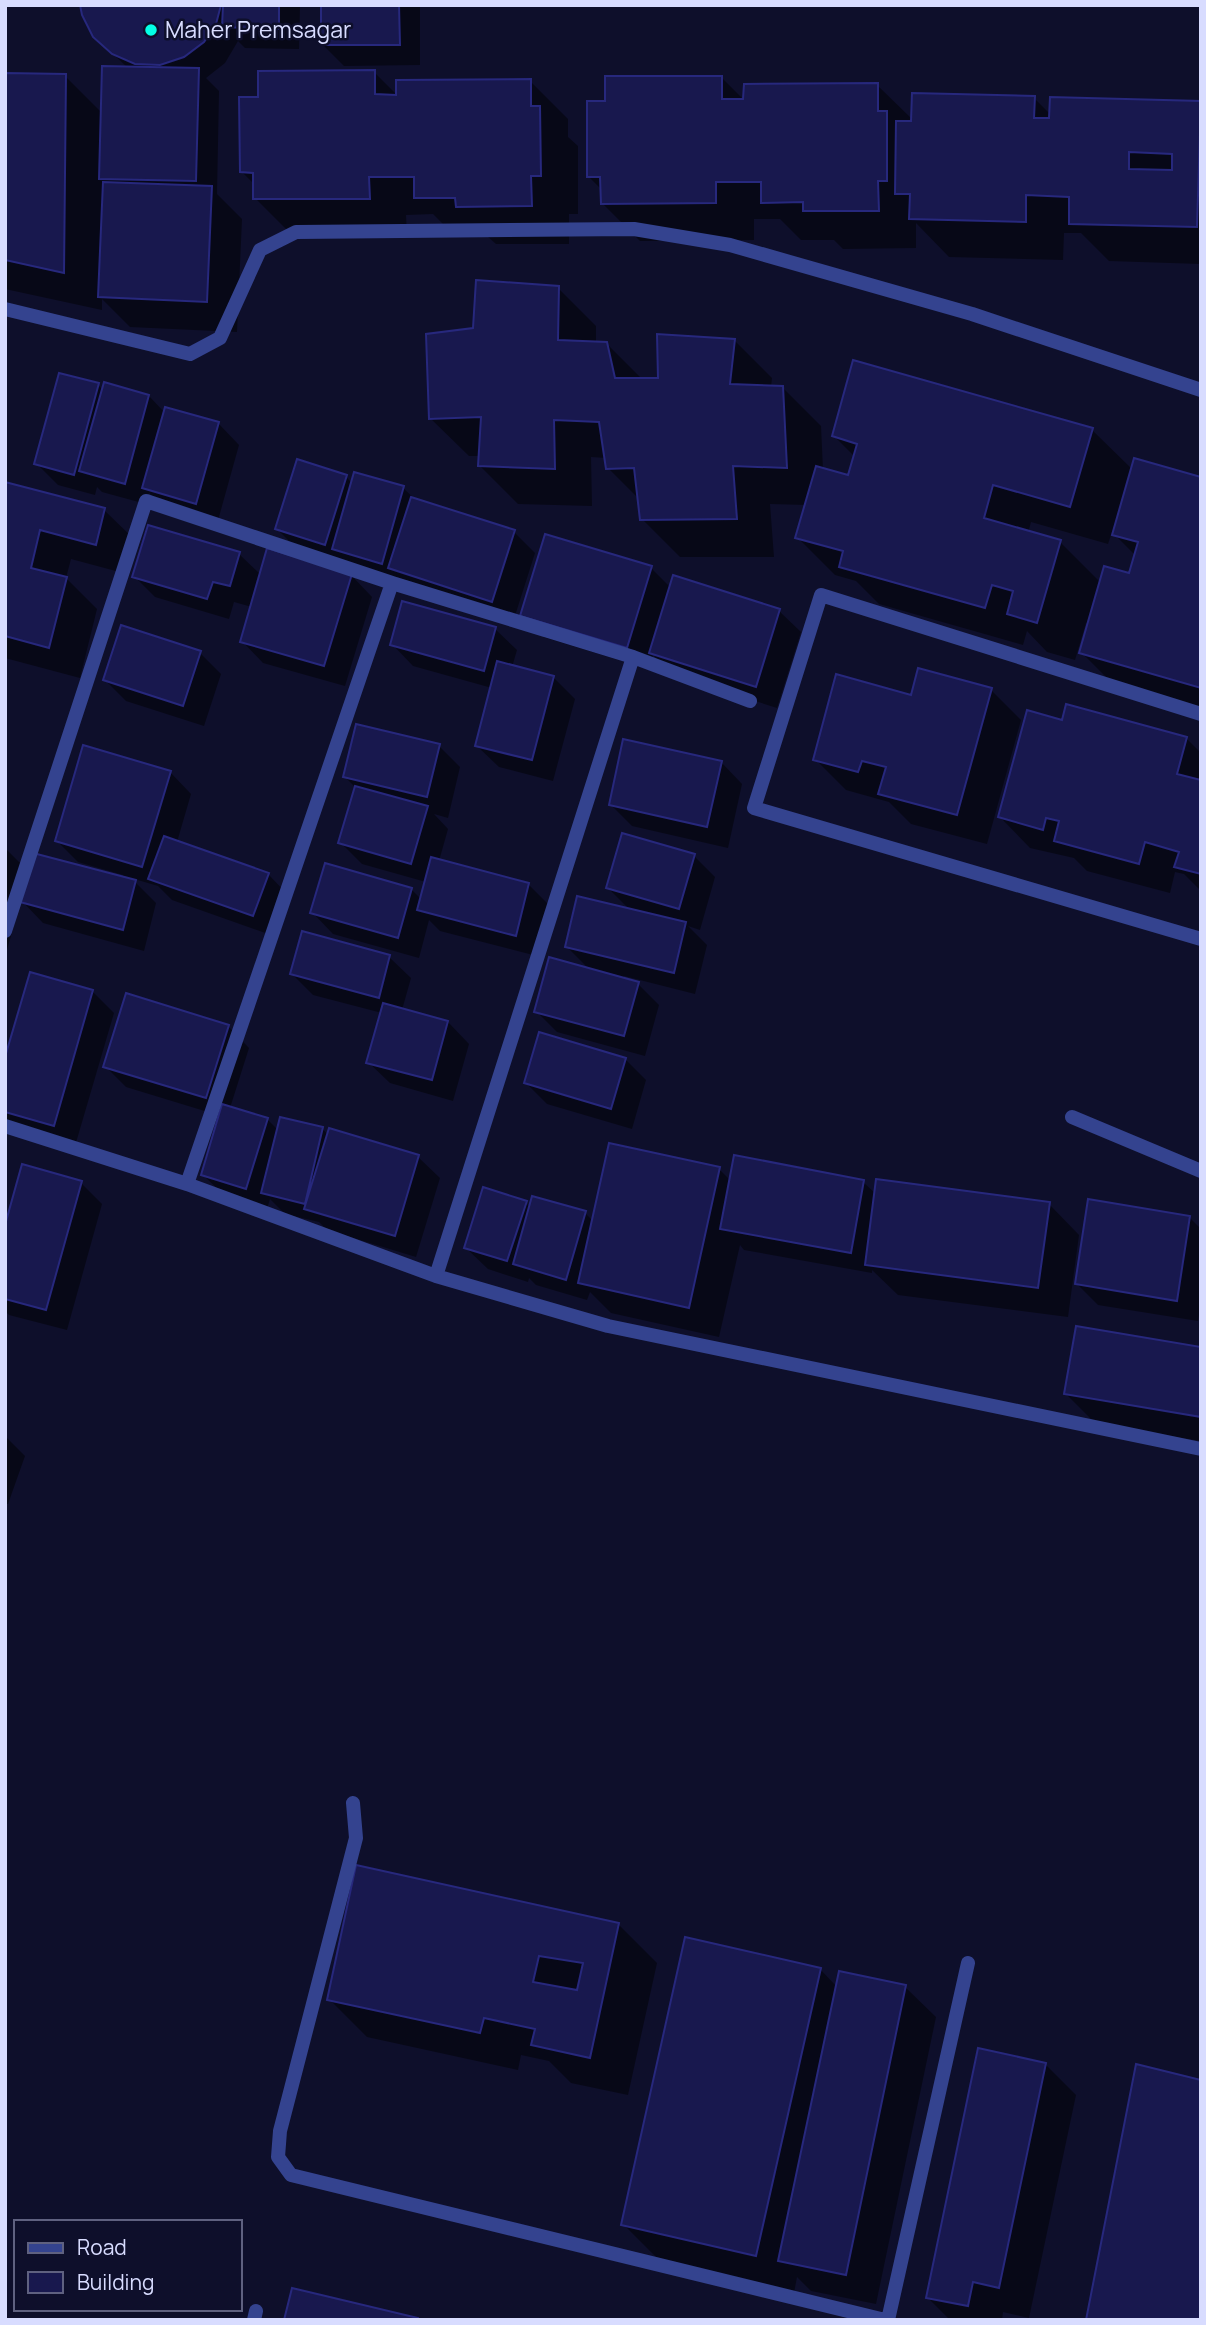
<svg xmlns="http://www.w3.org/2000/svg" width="1206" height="2325" viewBox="0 0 1206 2325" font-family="Manrope,sans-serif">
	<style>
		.shadow { fill: #0007; fill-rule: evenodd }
		.building { fill: #18184e; stroke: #27287d; stroke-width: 2; fill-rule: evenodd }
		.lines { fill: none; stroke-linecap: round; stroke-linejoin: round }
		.service { stroke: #34438f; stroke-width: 14 }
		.minor { stroke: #34438f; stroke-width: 14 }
		.poi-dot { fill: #04ffe5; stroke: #0e0f2b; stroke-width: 2.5 }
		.labels { text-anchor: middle; stroke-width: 5; stroke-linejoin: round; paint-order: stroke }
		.poi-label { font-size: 23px; fill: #d8dcff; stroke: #0e0f2b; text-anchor: start }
	</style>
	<rect width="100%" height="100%" fill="#0e0f2b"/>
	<path class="shadow" d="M82,5H300L299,49L245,48L238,41L225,63L206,78L219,91L217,194L242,219L237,332L130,327L102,299V310L5,289V75L65,76L102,113L128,68L94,36Z
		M323,5H420V65L344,66L323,45Z
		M374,72L398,96L530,81L568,119V137L578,146V214H569V244H496L487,236L454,235L433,214L406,215L407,236H293L255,198V185L242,172L260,99Z
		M721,77L745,101L877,85L913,120L1034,98L1051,115L1201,103V264L1109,261L1081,233H1064L1063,260L949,257L916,223V248L843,249L834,240H801L780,219H754V240L640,241L602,203V190L589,177L607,103Z
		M558,288L596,326V343H606L643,380H660L734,340L772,378L771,387H782L821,426L823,470L849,477L855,457L834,436L1092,430L1133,470L1201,479V714L1119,690L1081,652L1089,624L1086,623L1075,660L1047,652L1027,631L1023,645L879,604L856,581L835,575L797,537L807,505L770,504L774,557H680L642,519L639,499L608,468L606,458L591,457L592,506L518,504L480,466V456H469L430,418L474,329ZM1031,522L1108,544L1112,532L1136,556L1130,575L1101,583L1060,542L1028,533Z
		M98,385L104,391L149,396L165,413L218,423L239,445L217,524L165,508L149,493L146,504L102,492L97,487L95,495L58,485L36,463Z
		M346,477L352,483L403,488L416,500L514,532L535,553L513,622L298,550L277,529Z
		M5,484L104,510L135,540L127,574L71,559L66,578L97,609L80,678L5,658Z
		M239,554L261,575H351L372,597L345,686L263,663L242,641L252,607L234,602L229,619L155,597L134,576Z
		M651,568L671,588L779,611L801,632L777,708L672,674L653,655L648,669L543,637Z
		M495,629L517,650L512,667L553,677L575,699L553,781L499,767L477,746L492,688L413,666L392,644Z
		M200,653L221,674L204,726L126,701L105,680Z
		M991,690L1021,720L987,844L911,824L889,802L846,790L815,759L912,697Z
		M1063,722L1186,738L1201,753V891L1184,874L1175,872L1170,893L1087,871L1074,858L1030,848L1000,817Z
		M439,746L460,767L448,818L434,814L448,829L439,861L528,884L550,906L537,956L440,931L429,920L419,958L333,934L312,912L411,889L422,900L426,882L362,864L340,842L356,788L345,777Z
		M721,762L742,784L728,848L632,826L611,805Z
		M170,772L191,794L177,842L268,874L289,896L274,936L172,900L158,886L131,878L156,903L144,951L43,923L21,900L5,957V848L30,873L122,879L123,875L78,862L57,841Z
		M694,856L715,877L700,930L688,926L707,945L695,994L624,976L623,980L638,984L659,1005L645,1056L557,1032L536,1011L591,971L567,947L631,911L608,888Z
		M389,957L411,978L402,1010L448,1022L469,1044L453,1101L390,1083L368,1062L382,1013L313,995L292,974Z
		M93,992L114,1013L75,1146L5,1120V1064Z
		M228,1026L249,1048L230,1108L267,1119L278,1130L322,1128L328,1135L418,1157L440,1178L416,1257L327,1230L319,1222L285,1214L270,1199L267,1209L225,1196L203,1175L221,1116L126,1087L105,1066Z
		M625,1059L646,1080L632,1129L547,1104L526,1083Z
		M719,1169L731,1181L863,1182L876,1194L1049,1204L1079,1235L1068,1317L898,1295L872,1270V1273L744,1250L740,1245L719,1337L611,1313L590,1292L587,1300L536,1285L529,1278L528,1282L488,1269L466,1248L526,1203L531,1208L585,1213L594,1222Z
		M81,1183L102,1204L67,1330L9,1315L5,1311V1231Z
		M1190,1218L1201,1229V1301L1198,1321L1098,1305L1076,1283Z
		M1201,1348V1441L1096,1424L1066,1394Z
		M5,1436L25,1456L8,1504H5Z
		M619,1925L657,1963L628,2095L571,2083L549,2061L521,2055L518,2070L367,2037L329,1999Z
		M820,1969L837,1987H905L936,2017L876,2304L811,2291L797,2277L794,2293L661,2262L623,2224Z
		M1045,2064L1076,2095L1029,2318L1003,2312L1002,2320H950L928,2298Z"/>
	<path class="building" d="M80,5H221L216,24L204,42L184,57L160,65L135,64L112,54L93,37L82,15Z
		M223,5H279V29L222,27Z
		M321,5H399L400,45H321Z
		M102,66L199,68L196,181L99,179Z
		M375,70V94L396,95V80L531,79V106H540L541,176H531L532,206L456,207L455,198H414V177H369L370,199H253V173L240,172L239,97H258V71Z
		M5,73L66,74L64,273L5,260Z
		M605,76H722V99H743L744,84L878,83V111H887V181H878L879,211H803V202L761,203V182H716V203L601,204L600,177H587V101H605Z
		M912,93L1035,96L1034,118H1049L1050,97L1201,101L1197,227L1069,224V197L1026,195V222L909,219L910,194H895L896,121H911ZM1129,152L1172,154V170L1129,169Z
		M103,182L212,186L207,302L98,297Z
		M476,280L559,286L558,340L607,342L615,378H658L657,334L735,339L730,384L783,386L787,468L733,466L737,519L640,520L634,468L606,469L599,422L554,420L555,469L478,466L481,417L429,419L426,334L473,328Z
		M853,360L1093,428L1070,507L993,485L984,518L1061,540L1037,623L1007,614L1013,591L992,585L985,608L839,567L843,551L795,538L816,466L848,475L857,444L832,436Z
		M59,373L99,383L74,475L34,464Z
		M104,382L149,395L125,484L79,471Z
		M165,407L219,422L196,504L142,488Z
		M1134,458L1201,477V688L1079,653L1104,566L1129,573L1138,542L1112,535Z
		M297,459L347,475L325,545L275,529Z
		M354,472L404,486L382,564L332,549Z
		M5,482L105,508L96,545L40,530L31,568L67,577L49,648L5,636Z
		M411,497L515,530L492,602L388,568Z
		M148,525L240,552L230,586L213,582L207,599L132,577Z
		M545,534L652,566L627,648L520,616Z
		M267,548L352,574L324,666L240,642Z
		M673,575L780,609L756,687L649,653Z
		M402,601L496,627L484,671L390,645Z
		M121,625L201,651L183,706L103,680Z
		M497,661L554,676L532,760L475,746Z
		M918,668L992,688L957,815L878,794L886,767L862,761L858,772L813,760L836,674L911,695Z
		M1066,704L1187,737L1177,774L1201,780V874L1174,867L1179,852L1145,842L1139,864L1054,841L1059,821L1046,818L1043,830L998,817L1027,710L1062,720Z
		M356,724L440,744L427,797L343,777Z
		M623,739L722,761L707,827L609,805Z
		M83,745L171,771L142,867L55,841Z
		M355,786L428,806L411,864L338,843Z
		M622,833L695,854L679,909L606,888Z
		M164,836L269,873L253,916L148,879Z
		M33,853L136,880L123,930L20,902Z
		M431,857L529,883L516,936L417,910Z
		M325,863L412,888L398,938L310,913Z
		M577,896L686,922L674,973L565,947Z
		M302,931L390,955L379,998L290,974Z
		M549,957L639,982L624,1036L534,1012Z
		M30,972L93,990L54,1126L5,1112V1057Z
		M126,993L229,1025L206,1098L103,1067Z
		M383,1003L448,1021L432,1080L366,1063Z
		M539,1032L626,1058L611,1109L524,1083Z
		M222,1104L268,1118L246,1189L201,1175Z
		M280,1117L323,1127L305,1204L261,1193Z
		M329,1128L419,1155L395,1236L304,1209Z
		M609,1143L720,1167L689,1308L578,1283Z
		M734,1155L864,1180L851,1253L720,1229Z
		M22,1164L82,1181L46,1310L5,1299V1225Z
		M876,1179L1050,1202L1038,1288L865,1265Z
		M483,1187L527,1201L507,1261L464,1248Z
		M532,1196L586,1211L566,1280L513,1264Z
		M1088,1199L1190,1216L1177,1301L1075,1284Z
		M1076,1326L1201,1347V1417L1064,1394Z
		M356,1865L619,1923L590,2058L531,2045L535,2029L484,2018L480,2033L327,2000ZM539,1956L583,1963L577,1990L533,1982Z
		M685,1937L821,1968L756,2256L621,2225Z
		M839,1971L906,1985L846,2275L778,2261Z
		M978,2048L1046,2063L999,2288L973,2282L968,2306L926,2298Z
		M1136,2064L1201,2080V2320H1086Z
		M292,2288L418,2318V2320H284Z"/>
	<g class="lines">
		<path class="service" d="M5,309L190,354L220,338L260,250L296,232L634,229L730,245L972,314L1201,390
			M353,1803L356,1838L280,2131L278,2157L291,2175L885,2320
			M254,2320L256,2311
			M888,2320L968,1963"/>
		<path class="minor" d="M1201,714L821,595L754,808L1201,939
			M5,931L146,501L392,583L633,657L750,701
			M1072,1117L1201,1171
			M5,1126L187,1184L436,1276L608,1326L1201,1449
			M187,1184L392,583
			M436,1276L633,657"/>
	</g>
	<circle class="poi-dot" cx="151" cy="30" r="7"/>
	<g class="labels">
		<g class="poi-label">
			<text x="165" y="38">Maher Premsagar</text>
		</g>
	</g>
	<rect width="1206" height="2325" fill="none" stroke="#d8dcff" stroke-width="14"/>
	<rect x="14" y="2220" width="228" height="91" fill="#0e0f2b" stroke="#5f6180" stroke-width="2"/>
	<rect x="28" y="2243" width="35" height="10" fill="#34438f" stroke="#5f6180" stroke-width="2"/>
	<text x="77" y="2255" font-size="21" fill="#d8dcff">Road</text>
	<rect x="28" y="2272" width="35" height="21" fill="#18184e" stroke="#5f6180" stroke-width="2"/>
	<text x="77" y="2290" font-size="21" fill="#d8dcff">Building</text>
</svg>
